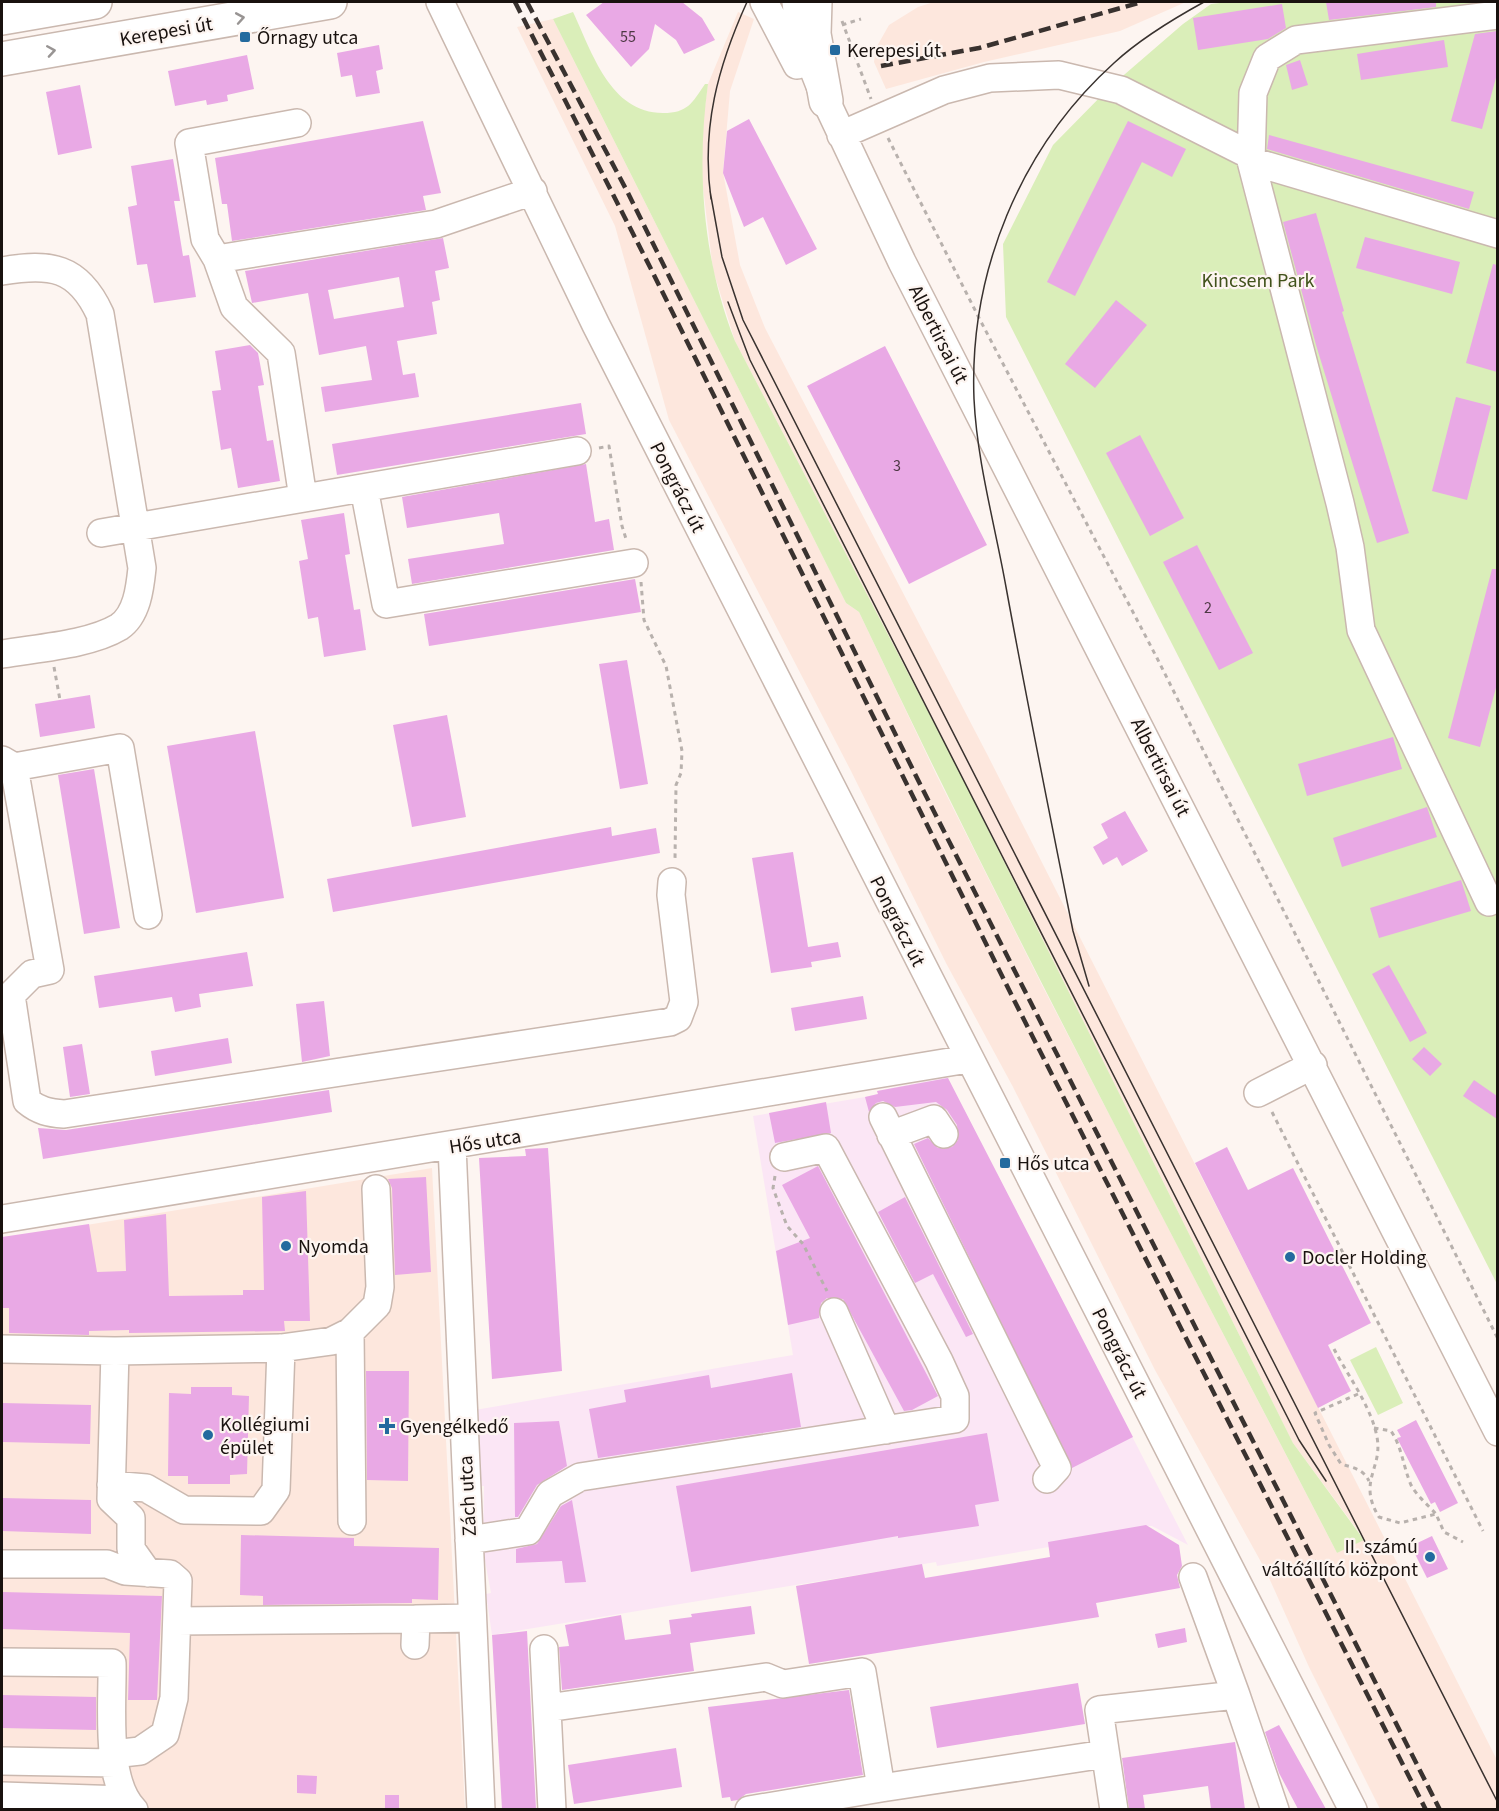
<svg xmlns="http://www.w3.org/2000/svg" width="1499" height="1811" viewBox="0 0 1499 1811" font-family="'Source Sans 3',sans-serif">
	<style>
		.industrial { fill: #fbe6f5 }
		.built { fill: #fde7dd }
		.green { fill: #daeeb9 }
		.building { fill: #e9a9e5; fill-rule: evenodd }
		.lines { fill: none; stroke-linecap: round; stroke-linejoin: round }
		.minor-casing { stroke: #cab8af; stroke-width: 30 }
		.major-casing { stroke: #cab8af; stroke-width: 36 }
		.path { stroke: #b8b1ad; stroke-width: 3; stroke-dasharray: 4.5 4.5; stroke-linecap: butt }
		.minor { stroke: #fff; stroke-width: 27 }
		.major { stroke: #fff; stroke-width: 33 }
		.tram { stroke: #39322f; stroke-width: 1.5 }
		.rail { stroke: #39322f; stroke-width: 4.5; stroke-dasharray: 12 6; stroke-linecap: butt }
		.oneway { stroke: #989493 }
		.poi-dot { fill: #236a9e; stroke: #fdf5f1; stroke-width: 2 }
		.labels { text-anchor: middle; stroke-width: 4.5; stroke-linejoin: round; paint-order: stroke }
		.number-label { font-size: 16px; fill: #4d3844 }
		.street-label { font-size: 20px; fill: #19120f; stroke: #fdf5f1 }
		.poi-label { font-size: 20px; fill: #19120f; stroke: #fdf5f1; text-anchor: start }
		.park-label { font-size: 20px; fill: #41521b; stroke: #fdf5f1 }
	</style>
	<rect width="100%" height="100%" fill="#fdf5f1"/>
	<path class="industrial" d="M947,1077L1188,1545L1152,1526H1143L1049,1547L937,1566L936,1562L492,1635L486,1594L491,1593L483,1550L484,1486H477L475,1410L793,1355L753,1116L865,1097L878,1094L877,1091Z"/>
	<path class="built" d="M934,2H1186L1120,31L984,62L886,89L874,62L876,48L889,25L918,7Z
		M738,12L754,19L730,91L723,172L740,265L765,328L987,754L1497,1760V1809H1380L1309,1667L1266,1571L1155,1370L1013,1087L946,963L851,771L669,420L615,226L517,27L553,19L846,603L859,612L937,776L1043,987L1337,1553L1364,1539L1293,1443L957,767L735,341L713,270L701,171L702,128L708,84Z
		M432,1168L465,1809L2,1810V1239Z"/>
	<path class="green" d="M1228,2H1497V1284L1006,317L1003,244L1053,145L1110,87L1183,24L1211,4Z
		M573,12C592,52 610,113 663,113C688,113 692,103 705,84H708C696,170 703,260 735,341L957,767L1293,1443L1364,1540L1337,1553C1176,1241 1009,930 859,612L846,603L553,19Z
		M1376,1347L1403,1403L1378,1415L1350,1360Z"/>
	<path class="building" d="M604,2H682L702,18L715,40L684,54L676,40L655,24L649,49L631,67L586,15Z
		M1326,2H1436V7L1329,20Z
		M1282,4L1286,28L1268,39L1198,50L1193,18Z
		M1497,31V74L1482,129L1451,121L1475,34Z
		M1444,40L1448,67L1361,80L1357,54Z
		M379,45L383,69L376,71L380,93L356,97L352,75L341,77L337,53Z
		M247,55L254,89L227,95L228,101L207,105L206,100L175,106L168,71Z
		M1300,60L1308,85L1292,90L1286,65Z
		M80,85L92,148L58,155L46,92Z
		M749,119L817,249L786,265L763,217L744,227L723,173L727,131Z
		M423,121L441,193L423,196L426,210L232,241L227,204H222L215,158Z
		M1128,121L1186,149L1172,177L1142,162L1075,296L1047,282Z
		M1269,135L1474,192L1469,209L1267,149Z
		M173,159L180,201H174L183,256L189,255L196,297L154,303L147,264L137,265L128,207L137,205L131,166Z
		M1316,213L1344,311L1342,312L1409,533L1377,543L1316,345L1283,222Z
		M1365,237L1460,262L1452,294L1356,268Z
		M443,238L449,268L435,271L440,300L432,302L437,334L397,341L403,375L415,373L419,397L325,412L321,387L372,380L366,346L319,355L308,293L252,303L245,271ZM399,277L404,307L334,319L328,290Z
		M1493,264L1497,265V372L1466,363Z
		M1116,300L1147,325L1095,388L1065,364Z
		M250,345L258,353L264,385L258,386L267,441L273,440L280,481L238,488L231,448L221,450L212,391L221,390L215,351Z
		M885,346L987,545L909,584L807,386Z
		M1456,397L1491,406L1467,500L1432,491Z
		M581,403L586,434L337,475L332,444Z
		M1140,435L1184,518L1150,536L1106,453Z
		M586,464L595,522L609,519L614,550L412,584L408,559L504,544L499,513L407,528L402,497Z
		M344,513L350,554L345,555L354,610L360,609L366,650L324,657L318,617L308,619L299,561L308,559L301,520Z
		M1197,545L1253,653L1219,670L1163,562Z
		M1492,569H1497V684L1480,747L1448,738Z
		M635,579L641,612L429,646L424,614Z
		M627,660L648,784L620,789L599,664Z
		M90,695L95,728L40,737L35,704Z
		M447,715L466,817L412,827L393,725Z
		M255,731L284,898L196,913L167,746Z
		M1393,737L1402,769L1307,796L1298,764Z
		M94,769L120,928L84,934L58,775Z
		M1427,807L1437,837L1342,867L1333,838Z
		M1125,811L1148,851L1122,866L1117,857L1103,865L1093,847L1108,838L1101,824Z
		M611,827L612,836L656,828L660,853L333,912L327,879Z
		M793,852L808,947L838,942L841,957L811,962L812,967L771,973L752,858Z
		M1461,880L1471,911L1379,938L1370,908Z
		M247,952L253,986L199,994L201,1007L175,1012L172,997L99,1008L94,976Z
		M1389,965L1427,1033L1410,1042L1372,974Z
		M863,996L867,1019L795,1031L791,1008Z
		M324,1001L330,1056L302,1062L296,1004Z
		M228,1038L232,1063L155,1076L151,1051Z
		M82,1044L90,1094L70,1097L63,1047Z
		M1424,1047L1442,1064L1430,1076L1412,1059Z
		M948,1078L1133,1437L1072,1468L914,1144L928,1138L938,1148L952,1147L958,1140L957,1125L947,1110L936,1102L895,1107L883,1101L876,1103L869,1112L865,1097L878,1094L877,1091Z
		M1474,1080L1497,1096V1119L1463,1096Z
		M329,1090L332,1112L43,1159L38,1128L66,1130Z
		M826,1102L831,1133L775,1143L769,1113Z
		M1227,1147L1248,1190L1293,1168L1371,1323L1328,1345L1351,1391L1318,1408L1195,1163Z
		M548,1148L562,1371L492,1379L479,1158L526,1156L525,1149Z
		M818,1166L938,1396L912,1410L904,1411L843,1299L827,1298L821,1303L819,1318L788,1325L776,1251L810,1238L782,1185Z
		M426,1177L431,1272L395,1275L392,1188L388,1179Z
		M306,1191L310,1321H284L285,1331L129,1333V1330L89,1331V1335L9,1333V1308H2V1237L89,1224L97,1272L126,1271L124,1220L166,1214L169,1296L243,1295V1290H264L262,1197Z
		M905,1197L973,1334L966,1337L933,1274L915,1283L878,1212Z
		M366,1371H409L408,1481L367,1480Z
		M792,1373L801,1427L598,1458L589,1409L626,1402L624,1390L709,1375L711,1388Z
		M191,1387H232V1395L249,1396L247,1474L230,1475V1484H188V1476H168L169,1393L191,1394Z
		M2,1403L91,1405L90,1444L2,1442Z
		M1416,1420L1458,1503L1440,1512L1435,1502L1431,1504L1397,1438L1401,1437L1397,1430Z
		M559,1421L567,1466L537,1485L518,1517H515L514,1423Z
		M987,1433L999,1501L975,1505L979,1526L898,1538V1536L691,1572L676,1486Z
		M2,1498L91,1500V1534L2,1531Z
		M572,1500L586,1582L565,1583L562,1561L516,1563V1549L537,1544L561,1506Z
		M1146,1525L1179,1545L1182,1566L1177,1575L1180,1588L1096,1603L1099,1617L809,1664L796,1586L922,1564L925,1578L1050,1557L1048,1542Z
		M241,1535L354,1538V1546L439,1548L438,1600L412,1599V1603L263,1605V1596L240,1595Z
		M1432,1536L1448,1569L1427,1578L1411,1546Z
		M2,1592L162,1596L157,1700H128L130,1633L2,1629Z
		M751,1606L755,1634L690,1643L694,1671L562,1690L559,1647L569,1646L565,1625L621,1615L625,1640L671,1634L669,1620L692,1617L691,1614Z
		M1185,1628L1187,1642L1158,1648L1155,1634Z
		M527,1631L536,1809H502L492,1635Z
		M1078,1683L1085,1724L937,1748L930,1707Z
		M849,1690L863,1775L746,1794L738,1800L731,1801L730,1797L722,1798L708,1707Z
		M2,1695L96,1697V1730L2,1728Z
		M1279,1725L1326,1809H1298L1279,1773L1265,1732Z
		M1235,1742L1245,1809H1211L1208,1786L1143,1795L1145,1809H1129L1122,1758Z
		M676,1748L682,1787L574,1804L568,1765Z
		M297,1775L317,1776L316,1794L297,1793Z
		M385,1795H399V1809H385Z"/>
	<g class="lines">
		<defs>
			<path id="minor" d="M440,2L596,325L1353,1810
				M764,2L797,65
				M796,2L800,35L826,101L902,262L1498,1432
				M297,123L189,143L205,239L217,259L234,307L281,353L303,498
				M841,135L944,90L990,78L1059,75L1121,90L1250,155
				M1251,161L1498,234
				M217,259L436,224L533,191
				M2,271C50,263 78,266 100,314L142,568C140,588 137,615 119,627C89,645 36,648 2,654
				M364,488L386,604L634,563
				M101,533L577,451
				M2,760L14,767L120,748L148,915
				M14,767L50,970L32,974L11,995L27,1101C39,1111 49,1113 64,1114L670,1022L678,1018L684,1002L671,895L672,882
				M1489,902L1361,630L1350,547L1340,503L1251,161L1253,93L1267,58L1296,40L1498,15
				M1258,1093L1313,1065
				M883,1117L1057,1468L1047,1479
				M891,1135L934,1119L944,1134
				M452,1146L481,1810
				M2,1219L968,1059
				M834,1312L886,1430
				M350,1332L352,1521
				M2,1349L115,1351L111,1499L131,1518V1549L148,1573
				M115,1351L281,1348L332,1341L350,1332L377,1305L380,1287L376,1189
				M111,1485L146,1488L184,1510L261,1511L276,1490L281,1348
				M469,1540L528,1531L550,1494L580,1477L955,1419V1396L939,1361L826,1148L784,1157
				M2,1564H107L125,1571L170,1574L178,1581L174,1698L165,1734L140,1751L113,1754
				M1193,1577L1236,1695
				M416,1619L472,1618
				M177,1621L416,1619L415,1645
				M544,1649L552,1810
				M2,1662L112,1663C113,1703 104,1780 134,1810
				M547,1708L766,1677L783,1684L862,1672L881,1788L749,1810
				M2,1761L115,1763
				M881,1788L1105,1754
				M2,1796L124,1800L120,1810
				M1114,1810L1099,1710L1236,1695L1275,1810"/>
			<path id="major" d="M815,2L814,34L826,101
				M2,18L95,2
				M2,59L330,2"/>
		</defs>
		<use href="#minor" class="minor-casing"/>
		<use href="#major" class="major-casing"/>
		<path class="path" d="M842,21L871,99
			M842,25L861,19
			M888,138L978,316L1157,658L1498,1339
			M599,448L609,446L622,526L627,542
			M641,582L644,620L666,666L682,751L681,773L676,785L675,859
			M54,667L60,700
			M1272,1112L1483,1531
			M775,1176L773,1188L787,1226L803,1244L827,1291
			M1334,1349C1348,1376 1371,1406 1377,1437C1383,1469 1357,1481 1379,1517L1400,1523L1436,1514L1444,1532L1463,1542
			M1358,1394L1315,1413L1329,1445L1341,1464C1354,1468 1363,1469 1369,1481
			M1374,1428L1391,1431C1402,1447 1403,1466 1411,1485C1416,1495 1428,1505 1436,1514"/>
		<use href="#minor" class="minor"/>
		<use href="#major" class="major"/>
		<path class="tram" d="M710,191L722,257L743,320L1498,1803
			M711,199C701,128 718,66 747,2
			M728,302L750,360L1299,1440L1326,1481
			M1089,986L1073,931C1050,816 1027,702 1006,587C995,525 977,462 974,399C969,272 1020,148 1114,63C1141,38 1173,19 1204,2"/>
		<path class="rail" d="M515,2L651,269L1015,1002L1426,1810
			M527,2L628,193L920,784L1440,1810
			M881,66L979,48L1142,2"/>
	</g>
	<defs><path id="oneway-chevron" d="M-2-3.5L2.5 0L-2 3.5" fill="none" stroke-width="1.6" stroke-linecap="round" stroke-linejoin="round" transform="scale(1.5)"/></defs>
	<g class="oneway">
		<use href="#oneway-chevron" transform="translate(240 18) rotate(-10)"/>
		<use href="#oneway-chevron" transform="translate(51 51) rotate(-9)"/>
	</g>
	<g class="poi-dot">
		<rect x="239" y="31" width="12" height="12" rx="3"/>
		<rect x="829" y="44" width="12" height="12" rx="3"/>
		<rect x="999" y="1157" width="12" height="12" rx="3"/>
		<circle cx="286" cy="1246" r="6"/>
		<circle cx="1290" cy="1257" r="6"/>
		<path d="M384 1417h6v6h6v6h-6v6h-6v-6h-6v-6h6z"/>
		<circle cx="208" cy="1435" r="6"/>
		<circle cx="1430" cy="1557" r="6"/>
	</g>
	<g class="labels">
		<g class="number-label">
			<text x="628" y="42">55</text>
			<text x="897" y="471">3</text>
			<text x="1208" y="613">2</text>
		</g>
		<g class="street-label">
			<text transform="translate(166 31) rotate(-10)" y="7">Kerepesi út</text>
			<text transform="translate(939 334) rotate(63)" y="7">Albertirsai út</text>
			<text transform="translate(678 487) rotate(63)" y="7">Pongrácz út</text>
			<text transform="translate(1161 767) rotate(63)" y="7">Albertirsai út</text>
			<text transform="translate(898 921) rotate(63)" y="7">Pongrácz út</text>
			<text transform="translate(485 1141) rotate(-9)" y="7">Hős utca</text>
			<text transform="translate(1120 1353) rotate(63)" y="7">Pongrácz út</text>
			<text transform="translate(467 1496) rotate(-93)" y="7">Zách utca</text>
		</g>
		<g class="poi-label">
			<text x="257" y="44">Őrnagy utca</text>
			<text x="847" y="57">Kerepesi út</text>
			<text x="1017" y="1170">Hős utca</text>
			<text x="298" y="1253">Nyomda</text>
			<text x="1302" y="1264">Docler Holding</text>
			<text x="220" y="1431">Kollégiumi<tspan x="220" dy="23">épület</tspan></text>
			<text x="400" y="1433">Gyengélkedő</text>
			<text x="1418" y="1553" text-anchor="end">II. számú<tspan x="1418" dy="23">váltóállító központ</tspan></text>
		</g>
		<g class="park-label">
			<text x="1258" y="287">Kincsem Park</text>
		</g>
	</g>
	<rect width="1499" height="1811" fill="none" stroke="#19120f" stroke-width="6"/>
</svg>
